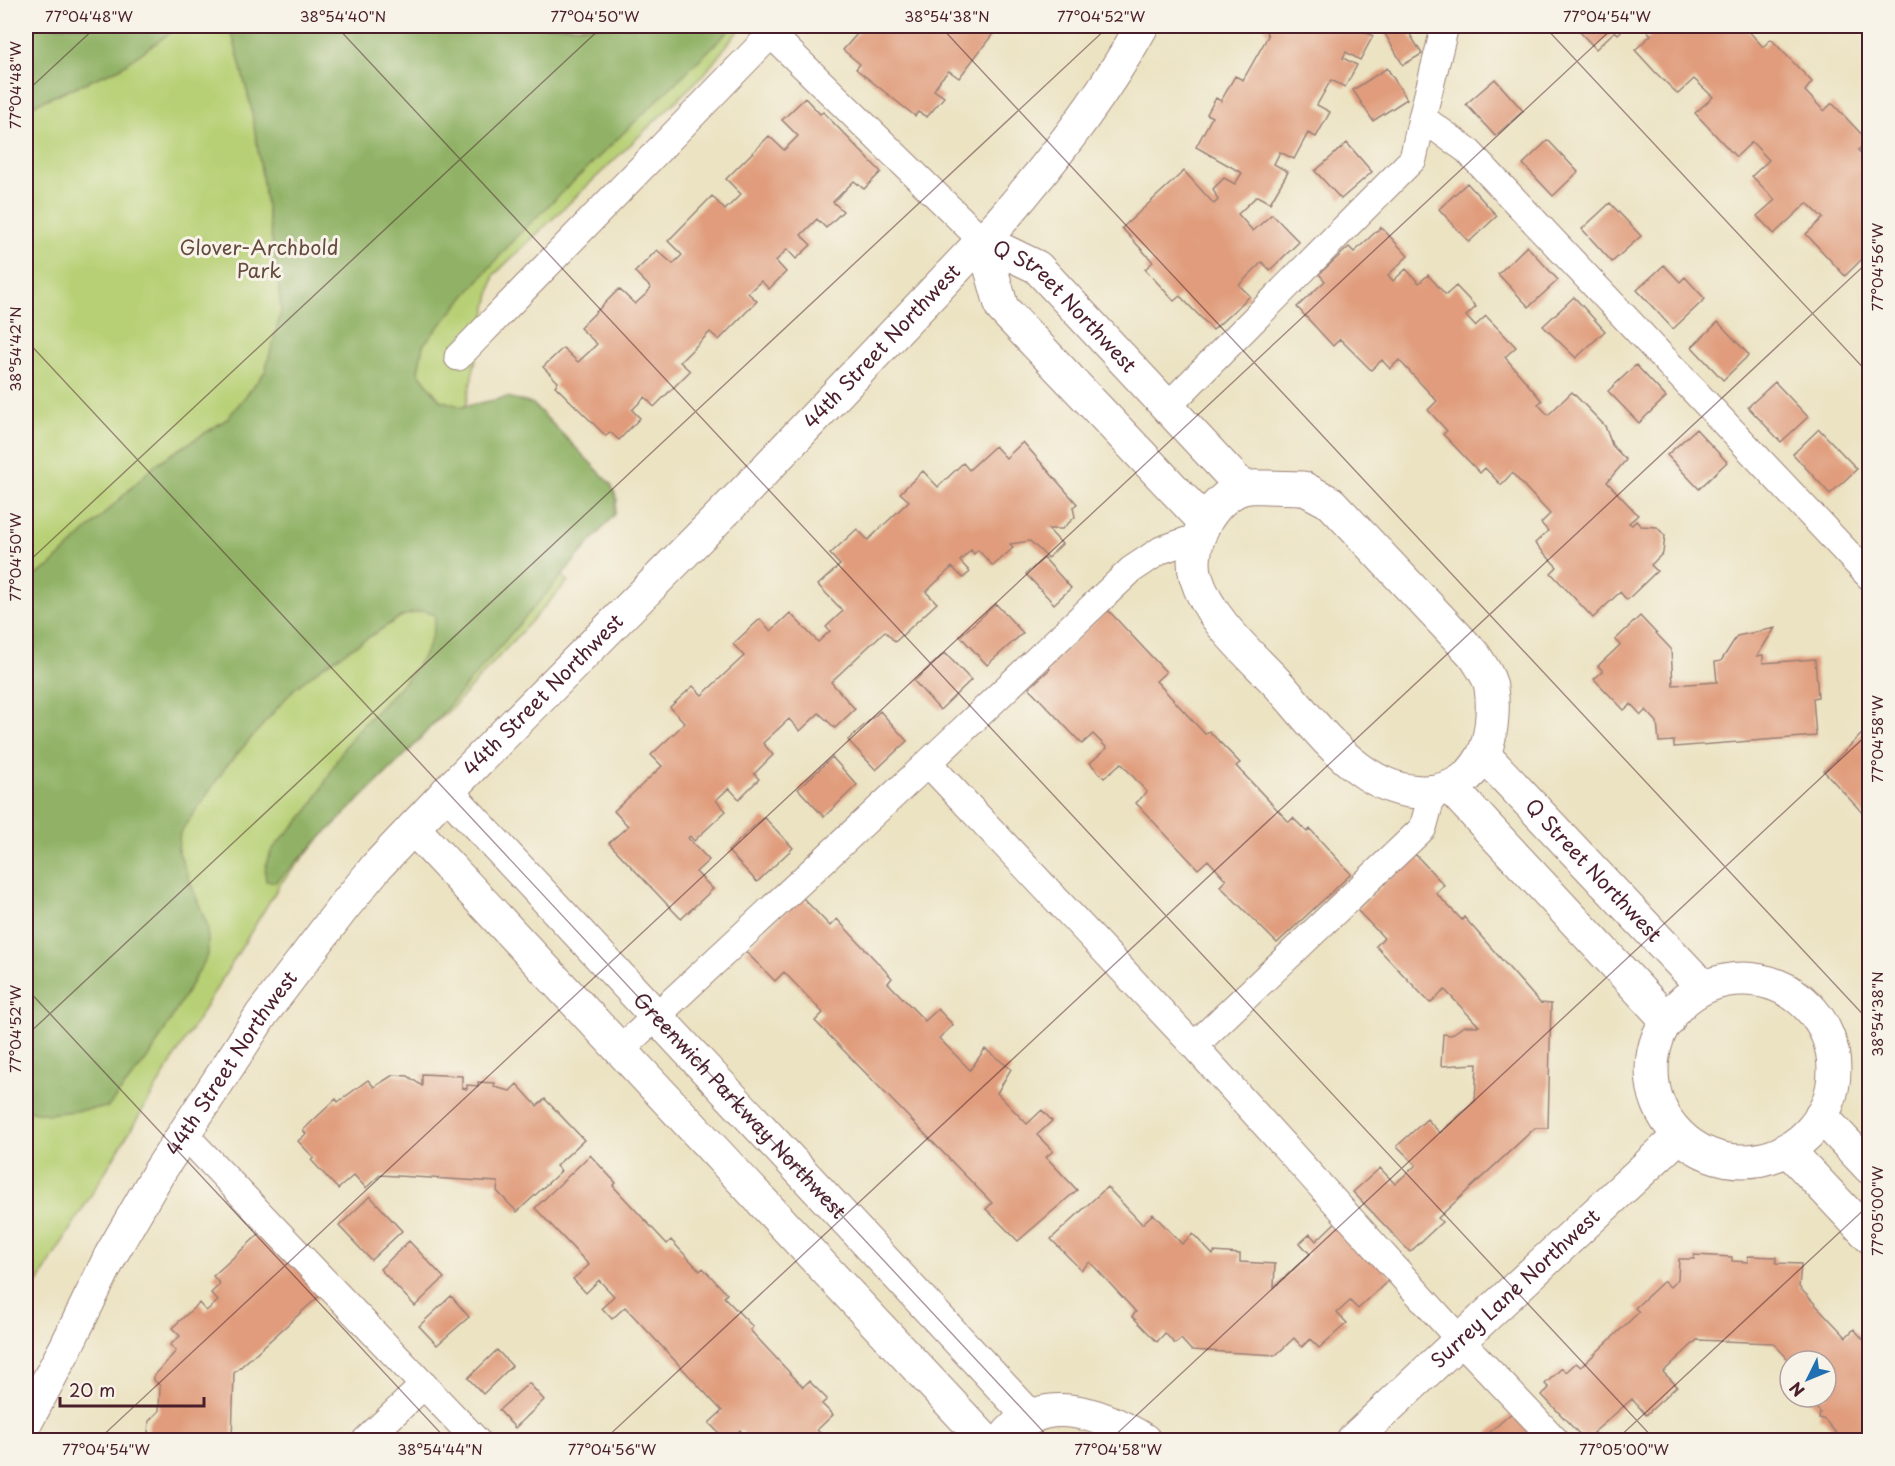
<svg xmlns="http://www.w3.org/2000/svg" width="1895" height="1466" viewBox="0 0 1895 1466" font-family="'Playpen Sans',sans-serif">
	<style>
		.green { fill: #b7d075; stroke: #807850; stroke-width: 1.5 }
		.forest { fill: #91b266; stroke: #6e6848; stroke-width: 1.5 }
		.building { fill: #e09c7b }
		.lines { fill: none; stroke-linecap: round; stroke-linejoin: round }
		.service-casing { stroke: #9b8177; stroke-width: 29 }
		.minor-casing { stroke: #9b8177; stroke-width: 35 }
		.service { stroke: #fff; stroke-width: 27 }
		.minor { stroke: #fff; stroke-width: 33 }
		.ticks { fill: none; stroke: #4a1f2b; stroke-width: 1.5; stroke-opacity: 0.45 }
		.labels { text-anchor: middle; stroke-width: 6; stroke-linejoin: round; paint-order: stroke }
		.park-label { font-size: 20px; fill: #654b3e; stroke: #f7f3e8 }
		.street-label { font-size: 20px; fill: #4a1f2b; stroke: #f7f3e8 }
		.neatline { fill: none; stroke: #4a1f2b; stroke-width: 2 }
		.ticks-label { font-size: 15px; text-anchor: middle; fill: #4a1f2b }
	</style>
	<rect width="100%" height="100%" fill="#f7f3e8"/>
	<filter id="ink" filterUnits="userSpaceOnUse"><feTurbulence type="fractalNoise" baseFrequency=".0167" numOctaves="2"/><feDisplacementMap in="SourceGraphic" scale="12" xChannelSelector="R" yChannelSelector="G"/><feConvolveMatrix kernelMatrix="1 2 1 2 8 2 1 2 1" color-interpolation-filters="sRGB"/></filter>
	<filter id="wash" filterUnits="userSpaceOnUse"><feTurbulence type="fractalNoise" baseFrequency=".008" numOctaves="4" result="noise"/><feDisplacementMap in="SourceGraphic" scale="24" xChannelSelector="R" yChannelSelector="G"/><feGaussianBlur stdDeviation="1.35" result="paint"/><feColorMatrix in="noise" values="0 0 0 0 0 0 0 0 0 0 0 0 0 0 0 0 0 1.4 0 .05"/><feComposite in="paint" operator="in"/></filter>
	<g filter="url(#wash)">
		<rect width="100%" height="100%" fill="#ece3c3"/>
		<path class="green" d="M26,26H742L705,73L494,275L453,465L568,581L451,709L380,770L280,884L26,1302Z"/>
		<path class="forest" d="M26,26H185L177,28L120,68L26,108Z
			M226,26H734L516,237L423,345L418,372L440,400L462,407L507,397L533,404L611,484L617,499L615,514L412,748L276,882L266,881C260,849 289,835 306,813C322,793 331,767 346,745C373,706 436,668 435,615L423,611L402,616L322,667L294,689L225,768L180,833L178,850L208,928V955L151,1054L108,1107L49,1114L26,1110V581L49,567L156,464L227,419L265,372L281,312L278,279L251,107L233,37Z"/>
		<g id="blocks">
			<path class="building" d="M864,26H991L996,30L959,78L949,71L941,79L934,90L944,97L927,117L918,112L915,116L856,69L860,64L843,50Z
				M1264,26H1360L1358,28L1373,36L1360,60L1346,52L1343,58L1357,65L1345,87L1331,80L1317,105L1330,112L1316,137L1308,133L1294,159L1280,152L1274,164L1288,172L1270,203L1257,196L1238,214L1253,231L1272,214L1299,242L1270,270L1262,262L1239,285L1250,296L1213,330L1180,296L1174,301L1145,269L1153,262L1122,228L1184,171L1214,204L1218,200L1213,189L1224,178L1235,184L1242,173L1196,147L1212,117L1207,114L1216,98L1221,101L1235,76L1243,80L1268,36Z
				M1395,26H1405L1422,54L1403,65L1384,32Z
				M1585,26H1627L1618,34L1615,31L1596,49L1579,31Z
				M1643,26H1749L1746,28L1763,47L1771,39L1812,82L1805,91L1824,111L1832,103L1868,141L1858,150L1869,162V267L1862,259L1845,276L1806,234L1823,218L1807,203L1774,234L1757,216L1775,200L1752,176L1769,160L1752,142L1736,157L1695,113L1713,97L1694,79L1678,94L1656,73L1635,50L1651,35Z
				M1387,68L1407,99L1373,121L1353,90Z
				M1495,79L1523,111L1495,136L1466,104Z
				M805,98L820,114L823,112L881,172L864,189L854,181L833,202L843,211L826,228L817,219L801,235L811,245L796,259L787,249L776,261L786,272L769,289L761,281L748,293L757,301L719,340L710,332L680,362L690,371L654,407L645,397L632,410L640,418L619,440L610,432L606,436L555,386L558,382L543,367L563,348L578,362L590,351L597,344L580,328L619,289L635,304L645,295L651,288L635,272L657,250L673,264L682,255L668,241L712,196L725,210L741,194L726,179L769,136L784,150L798,136L782,120Z
				M1548,140L1578,172L1553,196L1523,164Z
				M1347,143L1372,172L1341,199L1315,171Z
				M1467,183L1497,216L1469,242L1439,209Z
				M1610,203L1641,236L1612,262L1582,229Z
				M1381,227L1408,256L1388,275L1393,281L1406,269L1419,283L1428,275L1446,295L1456,286L1476,307L1466,316L1475,326L1486,316L1516,347L1505,357L1542,401L1538,404L1548,415L1572,392L1605,426L1612,445L1626,460L1607,482L1638,515L1629,523L1632,525L1636,521L1641,526L1657,527L1665,536L1663,553L1651,565L1657,571L1627,600L1620,592L1593,618L1551,573L1557,567L1535,543L1548,531L1541,523L1550,514L1512,473L1501,485L1485,468L1480,473L1443,434L1447,431L1428,410L1437,401L1399,360L1390,369L1382,360L1371,370L1340,339L1333,346L1297,307L1325,281L1319,274L1349,247L1354,252Z
				M1527,246L1558,280L1529,307L1498,274Z
				M1664,265L1680,282L1685,277L1705,299L1673,329L1637,290Z
				M1574,297L1605,331L1576,358L1543,326Z
				M1718,322L1749,355L1723,380L1692,347Z
				M1636,365L1666,397L1639,423L1608,391Z
				M1775,382L1808,417L1781,442L1748,407Z
				M1696,429L1727,462L1699,489L1667,455Z
				M1819,429L1857,469L1830,494L1793,454Z
				M1023,442L1077,504L1073,507L1075,517L1062,529H1048L1062,544L1048,558L1030,541L1010,544L1013,548L993,566L978,550L974,554L971,550L960,561L970,572L963,578L952,567L926,592L937,603L895,642L885,631L831,682L855,709L835,728L819,713L800,731L789,719L763,743L773,755L754,774L759,779L739,799L729,788L716,800L726,811L694,841L690,836L688,838L709,860L696,872L713,889L681,919L609,843L628,826L614,811L662,766L651,755L685,723L670,707L693,686L702,695L744,656L733,644L760,619L771,631L790,613L818,642L830,631L826,627L843,611L818,585L840,565L830,554L857,529L868,540L909,501L900,493L923,471L938,487L963,463L969,470L995,446L1006,458Z
				M1044,558L1071,588L1054,604L1026,574Z
				M996,604L1023,633L987,665L960,636Z
				M1108,610L1166,672L1156,681L1205,734L1209,731L1240,763L1236,766L1289,822L1293,818L1307,832L1310,829L1351,874L1277,943L1220,886L1226,880L1208,860L1198,869L1136,803L1147,792L1121,763L1104,778L1090,763L1107,748L1093,734L1082,744L1029,688L1050,669L1048,666Z
				M1640,616L1671,649L1673,685L1717,682L1715,662L1721,661L1737,636L1775,628L1757,656L1763,655V663L1815,659L1818,697L1813,698L1816,736L1674,747V741L1659,742L1657,722L1646,710L1641,715L1631,704L1624,710L1594,679L1603,671L1598,666L1620,645L1615,640Z
				M945,653L971,680L940,710L914,681Z
				M880,711L907,741L876,770L848,740Z
				M1869,727V816L1867,818L1824,771Z
				M832,757L857,785L824,817L798,789Z
				M764,817L793,848L757,882L728,851Z
				M1415,854L1444,885L1436,893L1462,920L1464,917L1540,1003L1551,1004L1548,1128H1535L1438,1218L1442,1222L1410,1252L1353,1192L1380,1168L1395,1184L1416,1165L1397,1146L1427,1119L1440,1133L1475,1101L1477,1064L1441,1066L1443,1034L1451,1035L1464,1026H1479L1445,990L1430,1003L1376,946L1384,938L1357,910Z
				M802,897L830,926L837,919L892,978L888,983L925,1021L938,1009L953,1025L939,1038L970,1070L985,1049L1011,1069L997,1093L1027,1124L1042,1110L1052,1121L1037,1135L1053,1151L1046,1157L1077,1190L1018,1241L986,1209L992,1203L815,1021L823,1013L784,972L775,981L745,951Z
				M422,1074L462,1076V1088L467,1089V1085L478,1086V1082L495,1083L494,1087L510,1091L517,1084L537,1106L545,1099L584,1140L556,1166L561,1171L517,1212L497,1191L498,1182L380,1175L366,1188L354,1175L338,1189L311,1160L314,1158L298,1141L306,1134L303,1130L336,1099L338,1102L368,1080L374,1087L393,1075L408,1076L422,1086Z
				M590,1155L616,1183L613,1186L667,1244L671,1240L700,1271L703,1268L727,1294L724,1297L753,1327L750,1330L803,1387L809,1381L827,1399L822,1404L833,1415L817,1430L822,1435L816,1440H744L747,1438L740,1430L730,1440H726L709,1423L722,1411L625,1307L612,1319L602,1308L614,1296L599,1280L586,1293L573,1279L589,1265L535,1208Z
				M1107,1187L1142,1224L1153,1214L1182,1244L1193,1234L1213,1255L1214,1252L1240,1254V1262L1275,1264L1274,1287L1310,1254L1300,1243L1310,1234L1316,1241L1338,1220L1392,1277L1358,1309L1350,1301L1337,1313L1347,1323L1319,1348L1310,1339L1302,1347L1294,1338L1276,1355L1191,1350L1181,1339L1175,1344L1165,1333L1157,1342L1132,1316L1136,1312L1090,1262L1081,1270L1051,1239Z
				M370,1196L402,1231L371,1260L339,1226Z
				M269,1225L327,1289L234,1373L232,1440H154L148,1434L149,1421L159,1411L160,1386L154,1380V1376L176,1351L170,1345L180,1336L172,1328L199,1303L206,1311L218,1301L211,1293L220,1284L213,1276Z
				M409,1241L444,1278L415,1306L380,1269Z
				M1694,1255L1732,1257V1261L1748,1262V1256L1776,1257V1263L1801,1264L1799,1287L1846,1337L1854,1329L1869,1346V1440H1842L1825,1420L1819,1418L1820,1412L1806,1397H1826V1361H1790L1773,1343L1697,1340L1663,1372L1677,1386L1646,1415L1632,1399L1585,1440L1542,1395L1549,1388L1545,1384L1562,1368L1566,1372L1576,1363L1581,1367L1639,1312L1635,1308L1664,1281L1670,1287L1678,1279L1679,1259H1694Z
				M451,1296L469,1317L437,1345L419,1326Z
				M497,1350L512,1366L483,1394L468,1378Z
				M529,1383L544,1400L515,1428L499,1410Z
				M1515,1410L1543,1440H1481Z"/>
		</g>
	</g>
	<g filter="url(#ink)">
		<use href="#blocks" fill-opacity="0" stroke="#9b8177" stroke-width="1.5"/>
		<g class="lines">
			<defs>
				<path id="service" d="M772,35L983,241
					M1422,118L1445,26
					M458,357L779,26
					M1168,406L1413,159L1422,118L1467,150L1870,577
					M928,763L1194,1046L1460,1340L1555,1440
					M1194,1046L1423,828L1433,791
					M621,1049L928,763L1131,570L1161,550L1198,537
					M183,1133L476,1440
					M366,1440L424,1385"/>
				<g id="minor">
					<path d="M983,241L1002,308L1205,522"/>
					<path id="s1" d="M983,241L1037,267L1243,488"/>
					<path d="M1266,487L1303,488L1331,503L1475,656C1480,665 1490,677 1491,688C1494,708 1492,741 1481,759C1470,777 1457,787 1435,791C1366,801 1319,729 1278,684C1248,652 1209,620 1196,577C1187,545 1211,498 1243,488C1250,486 1259,487 1266,487Z"/>
					<path id="s2" d="M1484,755L1703,987"/>
					<path d="M1451,788L1668,1021"/>
					<path id="s3" d="M447,792L1031,1418"/>
					<path d="M413,828L985,1440"/>
					<circle cx="1743" cy="1070" r="91"/>
					<path d="M1821,1116L1870,1168"/>
					<path d="M1787,1149L1870,1237"/>
					<path id="s4" d="M26,1422L66,1347L112,1253L159,1172L262,1014L342,909L377,866L447,792L747,489L1000,222C1053,161 1103,96 1142,26"/>
					<path d="M1003,1440C1040,1390 1101,1413 1144,1440"/>
					<path id="s5" d="M1353,1440L1678,1137"/>
				</g>
			</defs>
			<use href="#service" class="service-casing"/>
			<use href="#minor" class="minor-casing"/>
			<use href="#service" class="service"/>
			<use href="#minor" class="minor"/>
		</g>
	</g>
	<path class="ticks" d="M336,26L1655,1440M940,26L1870,1022M1544,26L1870,375M26,92L97,26M26,340L1051,1440M26,564L603,26M26,988L447,1440M26,1036L1109,26M98,1440L1615,26M604,1440L1870,260M1110,1440L1870,732M1616,1440L1870,1204"/>
	<g class="labels">
		<g class="park-label">
			<text x="259" y="255">Glover-Archbold<tspan x="259" dy="23">Park</tspan></text>
		</g>
		<g class="street-label">
			<text dy="7" stroke="none"><textPath href="#s1" startOffset="106">Q Street Northwest</textPath></text>
			<text dy="7" stroke="none"><textPath href="#s4" startOffset="1384">44th Street Northwest</textPath></text>
			<text dy="7" stroke="none"><textPath href="#s4" startOffset="898">44th Street Northwest</textPath></text>
			<text dy="7" stroke="none"><textPath href="#s2" startOffset="159">Q Street Northwest</textPath></text>
			<text dy="7" stroke="none"><textPath href="#s4" startOffset="414">44th Street Northwest</textPath></text>
			<text dy="7" stroke="none"><textPath href="#s3" startOffset="429">Greenwich Parkway Northwest</textPath></text>
			<text dy="7" stroke="none"><textPath href="#s5" startOffset="222">Surrey Lane Northwest</textPath></text>
		</g>
	</g>
	<rect width="1895" height="1466" fill="none" stroke="#f7f3e8" stroke-width="66"/>
	<g transform="translate(1808 1379) rotate(227)"><circle r="28" fill="#f7f3e8" stroke="#b29e9c" stroke-width="1.5"/>
	<path d="M0-4.5L10 22L0 15L-10 22Z" fill="#1f6fb2"/>
	<text y="-9" font-size="16" font-weight="bold" text-anchor="middle" fill="#4a1f2b">N</text>
	</g>
	<path d="M60 1397v9h144v-9" fill="none" stroke="#4a1f2b" stroke-width="3"/>
	<text x="69" y="1397" font-size="18" fill="#4a1f2b" stroke="#f7f3e8" stroke-width="4.5" paint-order="stroke">20 m</text>
	<rect x="33" y="33" width="1829" height="1400" class="neatline"/>
	<g class="ticks-label">
		<text x="89" y="22">77°04'48"W</text>
		<text x="343" y="22">38°54'40"N</text>
		<text x="595" y="22">77°04'50"W</text>
		<text x="947" y="22">38°54'38"N</text>
		<text x="1101" y="22">77°04'52"W</text>
		<text x="1607" y="22">77°04'54"W</text>
		<text transform="translate(16 85) rotate(-90)" y="5">77°04'48"W</text>
		<text transform="translate(1878 267) rotate(-90)" y="5">77°04'56"W</text>
		<text transform="translate(16 349) rotate(-90)" y="5">38°54'42"N</text>
		<text transform="translate(16 557) rotate(-90)" y="5">77°04'50"W</text>
		<text transform="translate(1878 739) rotate(-90)" y="5">77°04'58"W</text>
		<text transform="translate(1878 1014) rotate(-90)" y="5">38°54'38"N</text>
		<text transform="translate(16 1029) rotate(-90)" y="5">77°04'52"W</text>
		<text transform="translate(1878 1211) rotate(-90)" y="5">77°05'00"W</text>
		<text x="106" y="1455">77°04'54"W</text>
		<text x="440" y="1455">38°54'44"N</text>
		<text x="612" y="1455">77°04'56"W</text>
		<text x="1118" y="1455">77°04'58"W</text>
		<text x="1624" y="1455">77°05'00"W</text>
	</g>
</svg>
